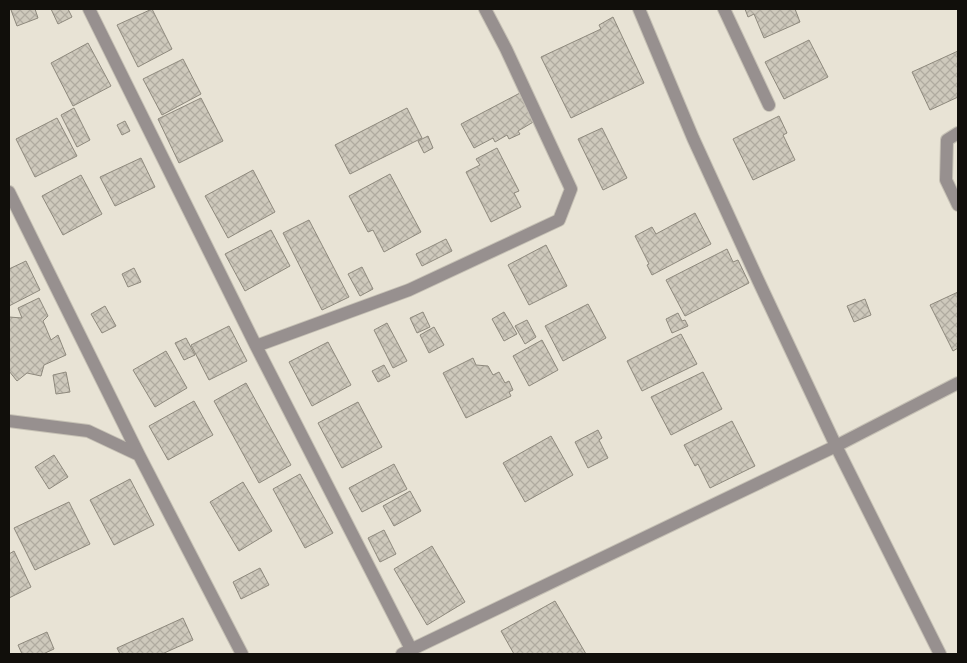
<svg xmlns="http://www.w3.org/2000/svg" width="967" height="663" viewBox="0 0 967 663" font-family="'Work Sans',sans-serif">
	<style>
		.building { fill: url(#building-cross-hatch); stroke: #8e897d }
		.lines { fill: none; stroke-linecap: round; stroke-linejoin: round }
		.street-casing { stroke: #c6c1b5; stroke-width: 14 }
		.street { stroke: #97908f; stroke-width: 12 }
	</style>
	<defs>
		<pattern id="building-cross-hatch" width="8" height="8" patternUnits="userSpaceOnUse" patternTransform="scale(1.25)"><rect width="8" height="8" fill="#cec9bc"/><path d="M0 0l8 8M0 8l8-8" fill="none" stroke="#b0aba0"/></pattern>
	</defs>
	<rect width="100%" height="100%" fill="#e8e3d5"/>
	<path class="building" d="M14,9H35L38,18L17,26L11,10Z
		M51,9H68L72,17L58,24Z
		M152,9L172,49L138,67L117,25Z
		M745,9H795L800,22L764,38L754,14L748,17Z
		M613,17L644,83L571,118L541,57L601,29L599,25Z
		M809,40L828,77L784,99L765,62Z
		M88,43L111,86L73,106L51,63Z
		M958,51V97L930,110L912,72Z
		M183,59L201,94L162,115L143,79Z
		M520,93L535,121L518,131L520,134L509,139L507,135L495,142L493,138L474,148L461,124Z
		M201,98L223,141L179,163L158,119Z
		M74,108L90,140L77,147L61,115Z
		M407,108L422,138L350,174L335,145Z
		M779,116L787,133L783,135L795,160L753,180L733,139Z
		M57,118L77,156L35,177L16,139Z
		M125,121L130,131L122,135L117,125Z
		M602,128L627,178L603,190L578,139Z
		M428,136L433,148L424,153L418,141Z
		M497,148L519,191L514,193L521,207L491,222L466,172L480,165L476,159Z
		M141,158L155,187L115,206L100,177Z
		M253,170L275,212L228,238L205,196Z
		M390,174L421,232L384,252L373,230L368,232L349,196Z
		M81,175L102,214L63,235L42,196Z
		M695,213L711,244L652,275L647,265L649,264L635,236L652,227L656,234Z
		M309,220L349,297L322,310L283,233Z
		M271,230L290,266L245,291L225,254Z
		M446,239L452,251L422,266L416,254Z
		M546,245L567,286L529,305L508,265Z
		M727,249L733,262L738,260L749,283L685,316L666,280Z
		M26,261L40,290L9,306V269Z
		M362,267L373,289L360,296L348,274Z
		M134,268L141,282L128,287L122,274Z
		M958,292V348L953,351L930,305Z
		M39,298L48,316L43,321L51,340L58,335L66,355L44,365L41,376L27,373L17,381L9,371V317L22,318L18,308Z
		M865,299L871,315L854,322L847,306Z
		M588,304L606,338L563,361L545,326Z
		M105,306L116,326L102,333L91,314Z
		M423,312L430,327L417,333L410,318Z
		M504,312L517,334L504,341L492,319Z
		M678,313L682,321L685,320L688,326L672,333L666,319Z
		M527,320L536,337L525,344L515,326Z
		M387,323L407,361L393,368L374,330Z
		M229,326L247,361L209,380L191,345Z
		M434,327L444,345L429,353L420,335Z
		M681,334L697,364L642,391L627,361Z
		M186,338L195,355L184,360L175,343Z
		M542,340L558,370L529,386L513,356Z
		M328,342L351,385L312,406L289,362Z
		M166,351L187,388L155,407L133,370Z
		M473,358L476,365L488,366L493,375L499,372L505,383L509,381L513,390L509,392L511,396L466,418L443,373Z
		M384,365L390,376L378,382L372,371Z
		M66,372L70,392L56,394L53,375Z
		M703,372L722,409L671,435L651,397Z
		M246,383L291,465L259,483L214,401Z
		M194,401L213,435L168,460L149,426Z
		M358,402L382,447L342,468L318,423Z
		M732,421L755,466L710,488L698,464L695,466L684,445Z
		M598,430L602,438L599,440L608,458L588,468L575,442Z
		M551,436L573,475L525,502L503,463Z
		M54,455L68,477L49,489L35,467Z
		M394,464L407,489L362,512L349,488Z
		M300,474L333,533L305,548L273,489Z
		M130,479L154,525L114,545L90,500Z
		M243,482L272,531L239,551L210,502Z
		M410,491L421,511L394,526L383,506Z
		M69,502L90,544L35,570L14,528Z
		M384,530L396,554L380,562L368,538Z
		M432,546L465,602L427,625L394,569Z
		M14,551L31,587L9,598V554Z
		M260,568L269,585L241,599L233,582Z
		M555,601L586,654H514L501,631Z
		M183,618L193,640L162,654H120L117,648Z
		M47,632L54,649L43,654H22L18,645Z"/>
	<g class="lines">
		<defs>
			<path id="street" d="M89,9L256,346L411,649
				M639,9L693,138L758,280L836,446L940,654
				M724,9L769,105
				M958,133L947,140L946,180L958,205
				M9,192L139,455L242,654
				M256,346L409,290L559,220L571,189L506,49L485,9
				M9,421L88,431L139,455
				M402,654L836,446L958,383"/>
		</defs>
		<use href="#street" class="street-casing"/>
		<use href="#street" class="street"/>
	</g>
	<rect width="967" height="663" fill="none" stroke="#110f0b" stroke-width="20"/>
</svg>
